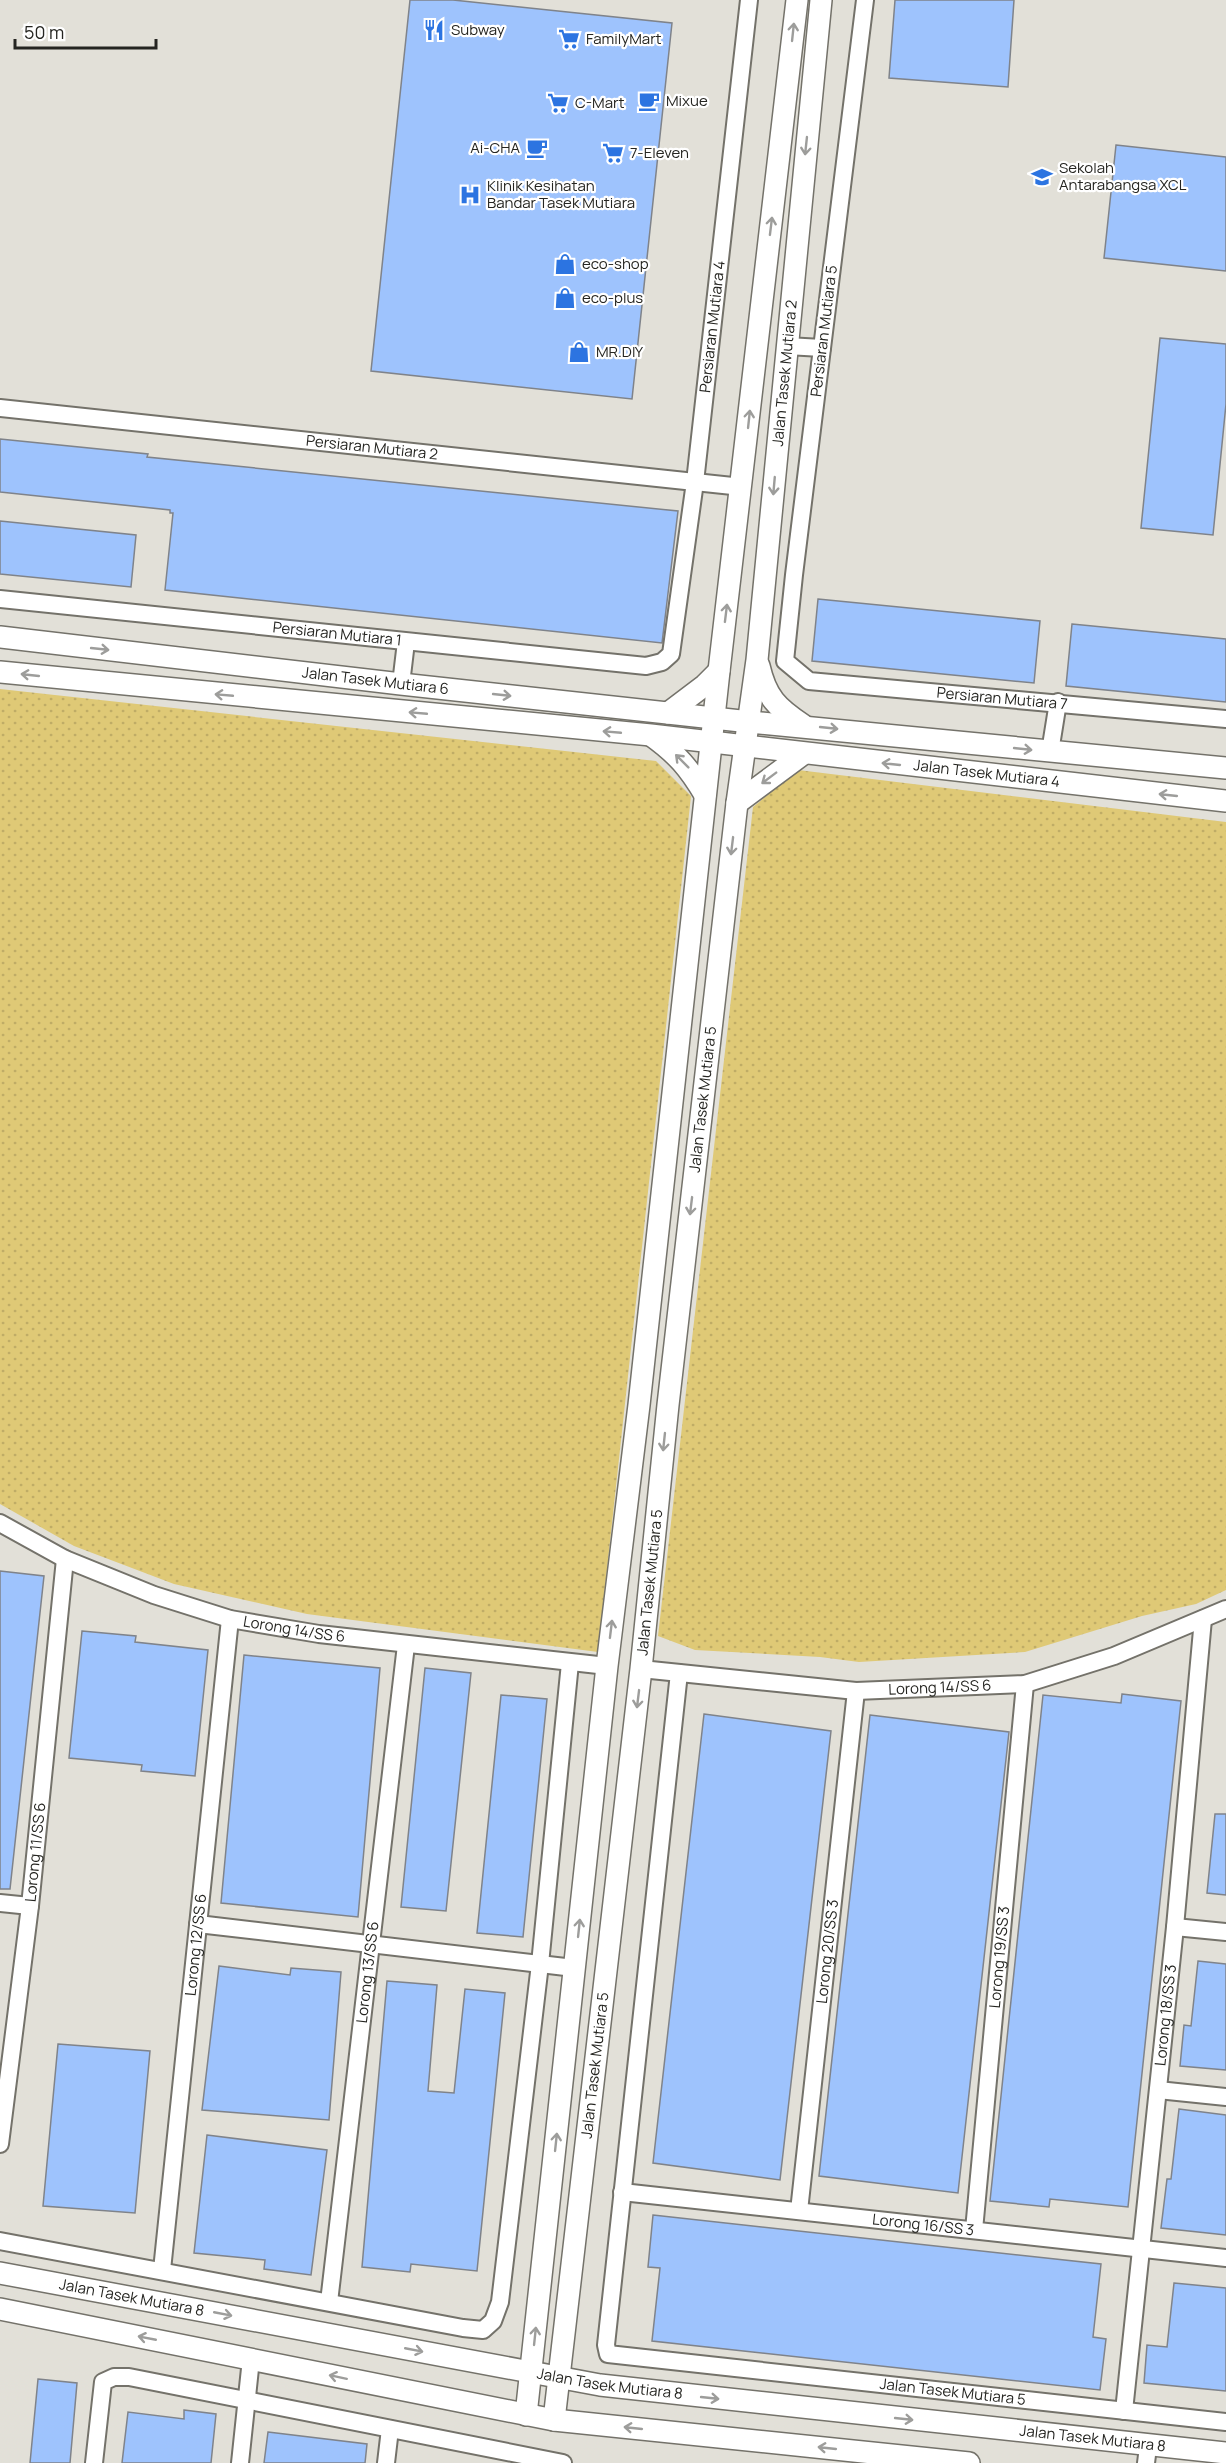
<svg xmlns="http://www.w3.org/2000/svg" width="1226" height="2463" viewBox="0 0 1226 2463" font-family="Manrope,sans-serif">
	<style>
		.grass { fill: url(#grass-dots) }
		.building { fill: #9ec3fd; stroke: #7f838a; stroke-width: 1.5 }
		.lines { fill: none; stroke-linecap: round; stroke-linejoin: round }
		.minor-casing { stroke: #74726a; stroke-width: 20 }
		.tertiary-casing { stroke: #74726a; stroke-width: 24 }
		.minor { stroke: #fff; stroke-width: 16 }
		.tertiary { stroke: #fff; stroke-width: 21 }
		.oneway { stroke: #9d9d9b }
		.labels { text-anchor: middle; stroke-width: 4.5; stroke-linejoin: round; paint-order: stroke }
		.poi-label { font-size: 15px; fill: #252521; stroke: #fff; text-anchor: start }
		.street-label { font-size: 15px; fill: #252521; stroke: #fff }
	</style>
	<defs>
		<pattern id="grass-dots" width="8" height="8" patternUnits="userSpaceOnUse" patternTransform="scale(1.5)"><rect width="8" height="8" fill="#dfc976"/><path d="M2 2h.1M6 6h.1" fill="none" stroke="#bfac66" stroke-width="1.8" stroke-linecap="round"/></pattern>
	</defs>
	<rect width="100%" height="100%" fill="#e2e0d8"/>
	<path class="grass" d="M0,689L656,761L691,796L598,1652L307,1614L174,1584L74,1546L0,1504Z
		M798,770L1226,822V1590L1196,1604L1142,1616L1025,1652L859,1662L820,1657L695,1650L658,1636L753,807Z"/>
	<path class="building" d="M410,0H453L672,23L632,399L371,371Z
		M895,0H1014L1008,87L889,78Z
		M1116,145L1226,157V271L1104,258Z
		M1160,338L1226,344V404L1213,535L1141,528Z
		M0,439L148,454L147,457L678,511L662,643L165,590L173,513H170V510L0,492Z
		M0,521L136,535L131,587L0,574Z
		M818,599L1040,621L1034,683L812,661Z
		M1072,624L1226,639V702L1066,686Z
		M0,1571L44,1576L10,1889H0Z
		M82,1631L136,1636L135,1642L208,1650L195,1776L141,1771L142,1765L69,1758Z
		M244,1655L380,1668L358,1917L221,1903Z
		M425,1668L471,1673L446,1911L401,1907Z
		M1122,1694L1181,1701L1128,2207L1050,2199L1049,2207L990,2201L1043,1695L1121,1703Z
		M501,1695L547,1699L523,1937L477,1933Z
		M704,1714L831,1731L780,2180L653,2163Z
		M870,1715L1009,1732L958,2193L819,2176Z
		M1215,1814H1226V1895L1207,1893Z
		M1198,1961L1226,1964V2070L1180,2066L1184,2025L1191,2026Z
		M219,1966L290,1975L291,1968L341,1972L329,2120L202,2110Z
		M387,1981L437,1985L428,2091L454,2093L465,1989L505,1993L477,2271L411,2264L410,2272L362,2267Z
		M58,2044L150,2051L135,2213L43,2206Z
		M1179,2109L1226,2115V2235L1161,2228L1167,2179H1171Z
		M207,2135L327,2150L311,2275L264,2269L265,2260L194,2253Z
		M653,2215L1101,2264L1093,2337L1106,2339L1100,2390L652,2341L660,2268L648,2267Z
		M1174,2283L1226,2288V2391L1144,2383L1147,2345L1167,2347Z
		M38,2379L77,2383L70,2463H30Z
		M184,2410L216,2414L211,2463H122L128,2412L184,2419Z
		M268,2432L367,2444L365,2463H264Z"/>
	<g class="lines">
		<defs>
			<g id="minor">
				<path id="s1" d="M865,0L794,575L785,661L809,681L1226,719"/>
				<path d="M787,346L822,348"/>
				<path id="s2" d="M0,408L742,487"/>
				<path id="s3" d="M0,599L646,666L662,662L671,654L695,482L749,0"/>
				<path d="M401,684L406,642"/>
				<path d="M1050,752L1058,702"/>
				<path id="s4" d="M0,1523L65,1559L154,1595L230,1619L319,1634L607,1666"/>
				<path id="s5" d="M641,1669L856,1691L1025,1684L1114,1656L1226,1609"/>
				<path id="s6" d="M679,1673L606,2345L608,2354L1226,2422"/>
				<path d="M0,1903L30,1906"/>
				<path d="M198,1924L574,1968"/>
				<path d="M1175,1927L1226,1932"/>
				<path d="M1158,2090L1226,2097"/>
				<path id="s7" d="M0,2144L30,1906L65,1559"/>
				<path id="s8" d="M622,2192L1226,2258"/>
				<path id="s9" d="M799,2211L856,1691"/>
				<path id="s10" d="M974,2230L1025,1684"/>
				<path d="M0,2241L463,2328L483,2330L493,2321L500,2302L540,1964L570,1663"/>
				<path id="s11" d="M162,2270L230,1619"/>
				<path id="s12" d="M329,2302L406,1645"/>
				<path id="s13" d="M1124,2411L1175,1927L1203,1619"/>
				<path d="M94,2463L103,2382L114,2377H129L563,2463"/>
				<path d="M240,2463L251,2359"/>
				<path d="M386,2463L390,2429"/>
				<path d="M1146,2463L1148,2447"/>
			</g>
			<g id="tertiary">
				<path id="s14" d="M0,637L401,684L750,722L1226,768"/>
				<path d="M759,666C766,697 777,708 803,725"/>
				<path id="s15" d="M0,672L651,735L1226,801"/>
				<path d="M668,713L705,685L719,671"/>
				<path d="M652,736C677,754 689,768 705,795"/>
				<path d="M737,803L803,754"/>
				<path id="s16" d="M0,2273L600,2385L1226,2453"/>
				<path d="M0,2309L554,2420L969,2463"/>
				<path d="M526,2415L607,1666L639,1405L719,671L797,0"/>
				<path id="s17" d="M554,2420L641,1669L668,1405L737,803L757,660L821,0"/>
			</g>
		</defs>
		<use href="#minor" class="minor-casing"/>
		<use href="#tertiary" class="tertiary-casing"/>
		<use href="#minor" class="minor"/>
		<use href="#tertiary" class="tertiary"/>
	</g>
	<defs><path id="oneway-shaft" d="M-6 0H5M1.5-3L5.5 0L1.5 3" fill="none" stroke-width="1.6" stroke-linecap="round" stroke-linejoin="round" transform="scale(1.5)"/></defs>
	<g class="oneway">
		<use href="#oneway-shaft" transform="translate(793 32) rotate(-84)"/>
		<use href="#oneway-shaft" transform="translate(806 146) rotate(96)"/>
		<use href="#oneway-shaft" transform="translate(771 226) rotate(-83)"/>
		<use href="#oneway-shaft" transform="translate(749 419) rotate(-84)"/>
		<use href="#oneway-shaft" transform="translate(774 486) rotate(95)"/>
		<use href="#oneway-shaft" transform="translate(726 613) rotate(-83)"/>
		<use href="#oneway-shaft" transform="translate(100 649) rotate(6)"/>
		<use href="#oneway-shaft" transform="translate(30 675) rotate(-174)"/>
		<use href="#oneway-shaft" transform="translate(224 695) rotate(-175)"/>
		<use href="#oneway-shaft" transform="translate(502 695) rotate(6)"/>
		<use href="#oneway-shaft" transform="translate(418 713) rotate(-175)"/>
		<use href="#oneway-shaft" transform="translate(829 728) rotate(6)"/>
		<use href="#oneway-shaft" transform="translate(612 732) rotate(-175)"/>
		<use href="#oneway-shaft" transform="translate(1023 749) rotate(6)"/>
		<use href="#oneway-shaft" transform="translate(682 761) rotate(-135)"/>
		<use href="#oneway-shaft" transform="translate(891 764) rotate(-174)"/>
		<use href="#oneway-shaft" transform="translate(769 778) rotate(143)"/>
		<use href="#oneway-shaft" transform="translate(1168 795) rotate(-174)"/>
		<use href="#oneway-shaft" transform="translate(732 846) rotate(97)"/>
		<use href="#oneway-shaft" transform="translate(691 1206) rotate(97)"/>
		<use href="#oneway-shaft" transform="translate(664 1442) rotate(96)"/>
		<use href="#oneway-shaft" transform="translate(611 1629) rotate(-83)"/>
		<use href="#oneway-shaft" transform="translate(638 1699) rotate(97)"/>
		<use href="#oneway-shaft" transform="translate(579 1928) rotate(-84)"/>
		<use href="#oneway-shaft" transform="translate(556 2142) rotate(-84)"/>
		<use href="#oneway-shaft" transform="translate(223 2314) rotate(11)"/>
		<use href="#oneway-shaft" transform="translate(535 2336) rotate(-84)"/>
		<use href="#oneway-shaft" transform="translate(147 2338) rotate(-169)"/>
		<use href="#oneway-shaft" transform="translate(414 2350) rotate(11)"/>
		<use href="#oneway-shaft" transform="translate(338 2377) rotate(-168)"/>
		<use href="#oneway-shaft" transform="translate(710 2398) rotate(6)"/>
		<use href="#oneway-shaft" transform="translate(904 2419) rotate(6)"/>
		<use href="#oneway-shaft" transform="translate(633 2428) rotate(-174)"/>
		<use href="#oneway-shaft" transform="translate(827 2448) rotate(-174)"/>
	</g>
	<defs>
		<symbol id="restaurant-bare" viewBox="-9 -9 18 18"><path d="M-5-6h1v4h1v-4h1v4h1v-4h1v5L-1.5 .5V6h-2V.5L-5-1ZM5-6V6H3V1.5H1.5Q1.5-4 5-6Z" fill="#2c74e1" stroke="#fff" stroke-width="2.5" paint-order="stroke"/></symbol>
		<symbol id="supermarket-bare" viewBox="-9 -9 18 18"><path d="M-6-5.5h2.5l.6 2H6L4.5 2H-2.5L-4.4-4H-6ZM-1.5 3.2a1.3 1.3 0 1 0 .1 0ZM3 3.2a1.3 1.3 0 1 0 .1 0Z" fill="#2c74e1" stroke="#fff" stroke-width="2.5" paint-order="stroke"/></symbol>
		<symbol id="cafe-bare" viewBox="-9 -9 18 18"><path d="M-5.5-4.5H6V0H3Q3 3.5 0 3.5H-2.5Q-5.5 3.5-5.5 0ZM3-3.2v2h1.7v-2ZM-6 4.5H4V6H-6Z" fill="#2c74e1" stroke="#fff" stroke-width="2.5" paint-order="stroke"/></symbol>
		<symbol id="school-bare" viewBox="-9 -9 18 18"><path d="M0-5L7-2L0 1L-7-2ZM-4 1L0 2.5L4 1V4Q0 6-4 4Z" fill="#2c74e1" stroke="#fff" stroke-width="2.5" paint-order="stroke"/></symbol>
		<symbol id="hospital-bare" viewBox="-9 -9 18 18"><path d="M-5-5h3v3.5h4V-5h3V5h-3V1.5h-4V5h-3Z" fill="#2c74e1" stroke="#fff" stroke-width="2.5" paint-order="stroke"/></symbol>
		<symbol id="shop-bare" viewBox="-9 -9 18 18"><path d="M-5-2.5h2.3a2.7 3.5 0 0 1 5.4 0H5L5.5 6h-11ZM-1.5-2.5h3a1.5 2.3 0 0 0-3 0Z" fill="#2c74e1" stroke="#fff" stroke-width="2.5" paint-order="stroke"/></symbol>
	</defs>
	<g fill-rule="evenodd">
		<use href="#restaurant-bare" x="419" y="15" width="30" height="30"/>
		<use href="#supermarket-bare" x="554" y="24" width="30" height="30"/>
		<use href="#cafe-bare" x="634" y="86" width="30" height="30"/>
		<use href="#supermarket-bare" x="543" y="88" width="30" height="30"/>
		<use href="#cafe-bare" x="522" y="133" width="30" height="30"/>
		<use href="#supermarket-bare" x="598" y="138" width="30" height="30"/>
		<use href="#school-bare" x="1027" y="162" width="30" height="30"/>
		<use href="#hospital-bare" x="455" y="180" width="30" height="30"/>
		<use href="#shop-bare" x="550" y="249" width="30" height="30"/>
		<use href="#shop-bare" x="550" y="283" width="30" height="30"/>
		<use href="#shop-bare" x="564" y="337" width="30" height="30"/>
	</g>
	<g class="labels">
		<g class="poi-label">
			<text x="451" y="35">Subway</text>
			<text x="586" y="44">FamilyMart</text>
			<text x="666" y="106">Mixue</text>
			<text x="575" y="108">C-Mart</text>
			<text x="520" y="153" text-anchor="end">Ai-CHA</text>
			<text x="630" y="158">7-Eleven</text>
			<text x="1059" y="173">Sekolah<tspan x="1059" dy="17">Antarabangsa XCL</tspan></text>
			<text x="487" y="191">Klinik Kesihatan<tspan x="487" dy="17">Bandar Tasek Mutiara</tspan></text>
			<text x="582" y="269">eco-shop</text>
			<text x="582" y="303">eco-plus</text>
			<text x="596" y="357">MR.DIY</text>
		</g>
		<g class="street-label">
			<text dy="5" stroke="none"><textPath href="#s3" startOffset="1008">Persiaran Mutiara 4</textPath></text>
			<text transform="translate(824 331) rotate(-83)" y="5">Persiaran Mutiara 5</text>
			<text dy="5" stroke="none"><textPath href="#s17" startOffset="2060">Jalan Tasek Mutiara 2</textPath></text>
			<text dy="5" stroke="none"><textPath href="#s2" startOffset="374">Persiaran Mutiara 2</textPath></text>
			<text dy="5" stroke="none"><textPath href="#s3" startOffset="339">Persiaran Mutiara 1</textPath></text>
			<text dy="5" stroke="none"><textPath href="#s14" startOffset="378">Jalan Tasek Mutiara 6</textPath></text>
			<text dy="5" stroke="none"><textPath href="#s1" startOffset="891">Persiaran Mutiara 7</textPath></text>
			<text dy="5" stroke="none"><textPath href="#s15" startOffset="992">Jalan Tasek Mutiara 4</textPath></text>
			<text dy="5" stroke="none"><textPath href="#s17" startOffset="1329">Jalan Tasek Mutiara 5</textPath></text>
			<text dy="5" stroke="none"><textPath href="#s17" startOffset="843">Jalan Tasek Mutiara 5</textPath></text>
			<text dy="5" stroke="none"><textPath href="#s4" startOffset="315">Lorong 14/SS 6</textPath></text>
			<text dy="5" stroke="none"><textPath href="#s5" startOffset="300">Lorong 14/SS 6</textPath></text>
			<text dy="5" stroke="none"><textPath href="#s7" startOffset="294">Lorong 11/SS 6</textPath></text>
			<text dy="5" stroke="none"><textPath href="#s11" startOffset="327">Lorong 12/SS 6</textPath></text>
			<text dy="5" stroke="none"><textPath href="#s9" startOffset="261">Lorong 20/SS 3</textPath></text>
			<text dy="5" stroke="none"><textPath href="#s10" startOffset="274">Lorong 19/SS 3</textPath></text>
			<text dy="5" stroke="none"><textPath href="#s12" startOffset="332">Lorong 13/SS 6</textPath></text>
			<text dy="5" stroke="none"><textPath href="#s13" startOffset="398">Lorong 18/SS 3</textPath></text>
			<text dy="5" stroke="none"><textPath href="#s17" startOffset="357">Jalan Tasek Mutiara 5</textPath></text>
			<text dy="5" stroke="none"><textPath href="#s8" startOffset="303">Lorong 16/SS 3</textPath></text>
			<text dy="5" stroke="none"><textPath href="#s16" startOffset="134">Jalan Tasek Mutiara 8</textPath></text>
			<text dy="5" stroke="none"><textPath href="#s16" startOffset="620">Jalan Tasek Mutiara 8</textPath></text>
			<text dy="5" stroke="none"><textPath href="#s6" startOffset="1032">Jalan Tasek Mutiara 5</textPath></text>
			<text dy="5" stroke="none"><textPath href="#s16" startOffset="1106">Jalan Tasek Mutiara 8</textPath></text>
		</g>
	</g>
	<path d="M15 39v9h141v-9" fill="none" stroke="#252521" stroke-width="3"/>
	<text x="24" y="39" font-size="18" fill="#252521" stroke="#ffffff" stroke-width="4.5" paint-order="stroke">50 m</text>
</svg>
